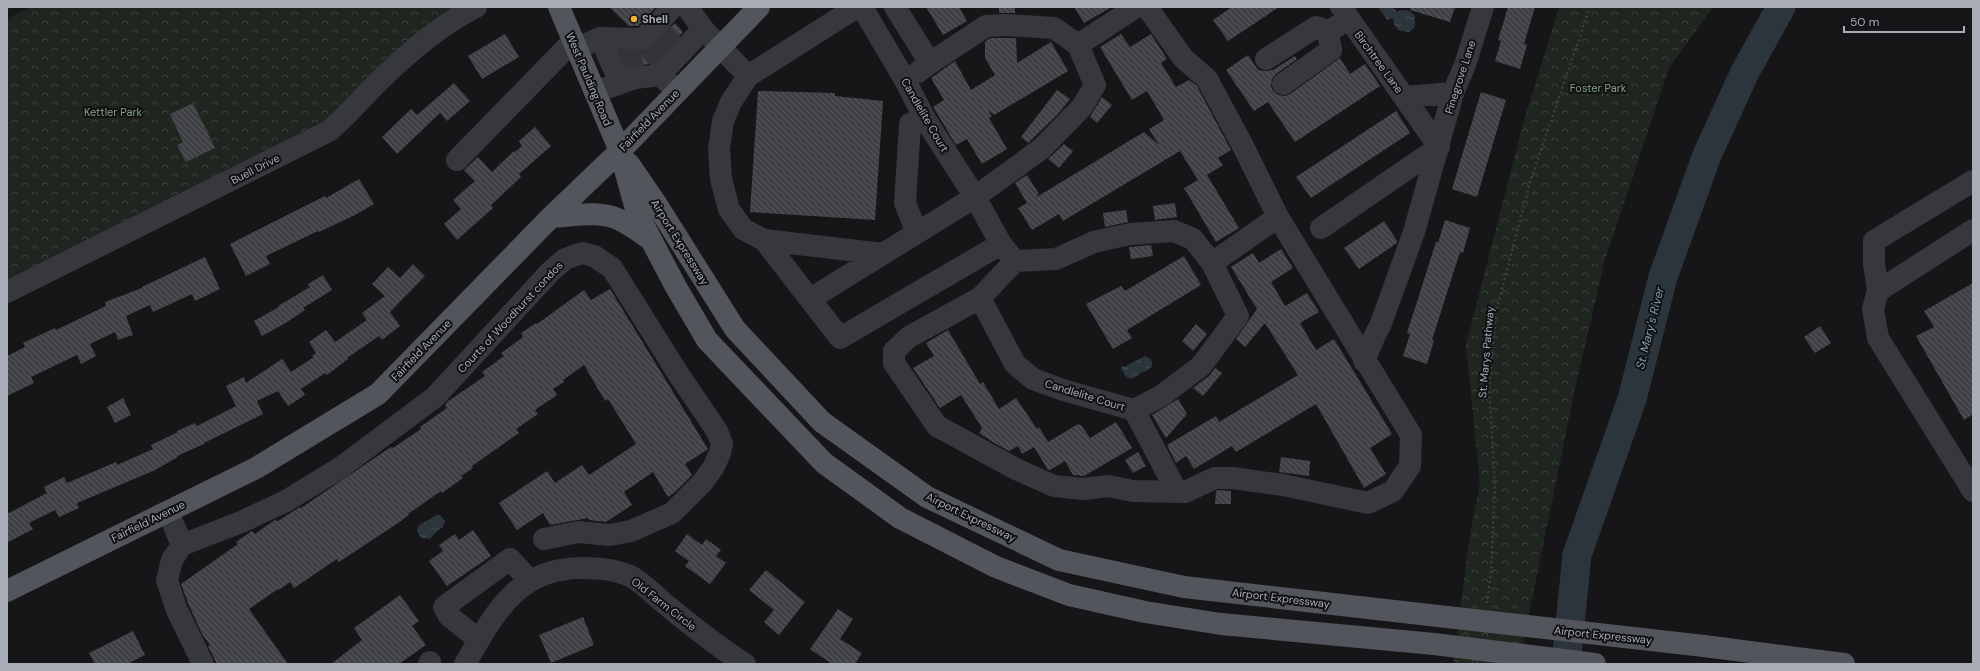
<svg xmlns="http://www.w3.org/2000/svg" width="1980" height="671" viewBox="0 0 1980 671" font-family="'DM Sans',sans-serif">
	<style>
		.park { fill: url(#park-crowns) }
		.water { fill: url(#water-ripples) }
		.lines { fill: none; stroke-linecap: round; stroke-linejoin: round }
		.river { stroke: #2c353c; stroke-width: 29 }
		.building { fill: url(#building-back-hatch) }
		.minor-tunnel { stroke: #333438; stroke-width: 22; stroke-dasharray: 22 11; stroke-linecap: butt }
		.path { stroke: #3d3f44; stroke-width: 2.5; stroke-dasharray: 2 3; stroke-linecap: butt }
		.minor { stroke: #37383d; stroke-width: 22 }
		.major { stroke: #53555c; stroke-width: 22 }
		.major-bridge { stroke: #53555c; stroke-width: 22 }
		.poi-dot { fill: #f2b134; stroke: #111113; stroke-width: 1.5 }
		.labels { text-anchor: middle; stroke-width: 4; stroke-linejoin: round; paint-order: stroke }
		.poi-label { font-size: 11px; font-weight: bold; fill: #a8adb8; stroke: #111113; text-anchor: start }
		.street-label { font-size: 11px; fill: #a8adb8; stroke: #111113 }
		.park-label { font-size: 11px; fill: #7fa381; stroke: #111113 }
		.water-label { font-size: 12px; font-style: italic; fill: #7f9bb3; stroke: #111113 }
	</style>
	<defs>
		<pattern id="park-crowns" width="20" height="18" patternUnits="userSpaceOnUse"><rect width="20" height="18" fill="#1e261f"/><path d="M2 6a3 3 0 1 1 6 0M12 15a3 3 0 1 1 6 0" fill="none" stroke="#3c433d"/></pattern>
		<pattern id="water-ripples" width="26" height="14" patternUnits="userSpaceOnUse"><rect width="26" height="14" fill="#2c353c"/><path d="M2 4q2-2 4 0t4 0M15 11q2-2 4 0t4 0" fill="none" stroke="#485056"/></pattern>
		<pattern id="building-back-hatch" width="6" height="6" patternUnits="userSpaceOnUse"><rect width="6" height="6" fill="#404145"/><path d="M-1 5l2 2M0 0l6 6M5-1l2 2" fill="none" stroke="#595a5e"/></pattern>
	</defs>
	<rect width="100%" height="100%" fill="#161618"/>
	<path class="park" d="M30,7H456L323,124L7,282V19Z
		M1559,7H1713L1669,68L1605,260L1575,388L1519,664H1453L1470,534L1480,483L1466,345L1523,124Z"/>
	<path class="water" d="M1378,7H1393L1397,12C1404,9 1409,9 1415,16V27L1409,32L1398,30L1394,24L1393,18L1387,20Z
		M1145,356L1151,359C1155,369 1148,370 1141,373C1138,375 1135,377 1132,379L1125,376L1123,371L1121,370L1122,366L1124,367Z
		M440,515L445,521L443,527L437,531L430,539L421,538L417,531L418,526L435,516Z"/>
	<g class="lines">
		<path class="river" d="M1566,664L1577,555L1632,399L1663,277L1707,155L1745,72L1781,7"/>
	</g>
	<path class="building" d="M609,7H656L638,26H629Z
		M926,7H959L967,21L943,35Z
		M999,7H1015V13H999Z
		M1074,7H1112L1084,23Z
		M1232,7H1279L1228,41L1213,20Z
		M1411,7H1455L1450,22L1410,10Z
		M1508,7H1535L1524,44L1527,45L1520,69L1495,61L1501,41L1498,40Z
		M675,23L683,32L654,63L627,68L620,51L648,50Z
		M505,34L519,57L482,79L468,56Z
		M1121,34L1130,47L1151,34L1167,59L1161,63L1176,87L1189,80L1197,86L1231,150L1218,158L1223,165L1207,175L1239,228L1216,242L1184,188L1198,180L1180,151L1063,221L1059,214L1032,230L1018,208L1027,203L1015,183L1027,175L1039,194L1035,198L1144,132L1159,145L1149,129L1164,120L1147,91L1132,100L1100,47Z
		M990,38H1016L1017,63L1051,42L1068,71L994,115L988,110L992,117L989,118L1007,149L982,164L967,139L956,145L941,120L933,107L944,100L931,78L955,61L971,90L995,75L985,58V42Z
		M1248,55L1258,70L1266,71L1273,70L1295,56L1297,59L1276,74L1272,79L1271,86L1273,91L1278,95L1285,96L1290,94L1340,58L1350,74L1365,64L1380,86L1295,142L1268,102L1254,111L1226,70Z
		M454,83L470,101L447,121L440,113L397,154L382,137L411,109L417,115Z
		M1057,90L1070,99L1058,114L1028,143L1021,137Z
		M758,91L835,93V96L883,101L875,220L750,212Z
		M1481,92L1506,100L1477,197L1452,189Z
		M1102,97L1112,105L1097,123L1090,117Z
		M193,103L215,148L186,162L177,145L183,142L170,114Z
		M1396,111L1410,133L1311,198L1296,177Z
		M535,127L551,146L519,174L521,177L491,205L493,208L457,240L444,224L461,209L453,200L475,181L464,170L478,157L492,172L514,151L515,152L522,146L519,141Z
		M1064,144L1073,151L1059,168L1048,159Z
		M359,179L374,204L355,215L319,232L318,231L266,256L270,264L246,276L230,244L325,196L326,198Z
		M1175,203L1177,217L1155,220L1153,206Z
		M1126,210L1128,222L1105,227L1103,213Z
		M1445,220L1470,228L1463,253L1460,252L1432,340L1434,341L1427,364L1403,356L1410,334L1407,333L1436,242L1438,243Z
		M1384,221L1397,241V243L1359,269L1344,248Z
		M1151,245L1153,256L1131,259L1129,247Z
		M1281,249L1293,268L1271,282L1285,306L1307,293L1319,312L1300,323L1316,350L1334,339L1392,434L1370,448L1386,474L1364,488L1316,404L1236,452L1232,446L1194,469L1186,456L1176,463L1167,445L1216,416L1219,422L1298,375L1265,323L1245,347L1236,339L1257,309L1231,267L1253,253L1259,263Z
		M1184,256L1201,285L1127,330L1132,338L1113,349L1086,304L1121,286L1125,291Z
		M205,257L220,289L195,301L192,294L153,312L150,305L126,316L133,335L118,340L115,332L90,344L96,356L81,364L77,355L31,377L34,383L7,396V356L25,347L23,343L55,328L56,330L106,306L105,302L142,288V287Z
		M413,264L425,276L390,312L400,326L382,340L379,336L347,358L348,359L327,375L325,373L301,389L305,395L288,406L278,391L257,401L263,414L204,443V444L177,456L178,457L153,471L77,503L79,508L59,517L55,510L29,523L33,529L7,543V514L47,493L44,487L64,477L67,483L116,462L117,465L153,449L151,445L178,432L177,431L195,423L197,426L236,406L226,386L244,377L246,383L282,359L291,372L314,357L312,356L316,353L309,342L326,330L335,342L367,320L362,313L385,296L372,284L388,267L400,278Z
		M323,275L332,290L303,308L305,310L284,324L262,336L254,321L279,307L278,306L310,287L308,284Z
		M1973,283V414L1964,420L1916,336L1934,327L1924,311Z
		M610,289L708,449L685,464L692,475L674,493L668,497L653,472L624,492L632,505L606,522L589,520L588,518L550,525L543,513L517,530L499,503L547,471L555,483L582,465L589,475L636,444L608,399L605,401L584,365L563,380L564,382L553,389L557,395L535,410L538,414L516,429L519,433L472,466L473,468L461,476L463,478L442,493L441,491L408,514L409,515L398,523L339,562L337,559L294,588L290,582L279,590L278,589L249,609L288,664H217L208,646L210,645L202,634L188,603L181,584L238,544L236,542L252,531L255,534L275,520L278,521L300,507L301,508L391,447L393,448L421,429L420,427L447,408L445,405L447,402L485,376L482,372L504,356L501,353L523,337L521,333L536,323L537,324L584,290L591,300Z
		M1196,324L1207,334L1193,351L1182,341Z
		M1820,326L1831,343L1815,353L1804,337Z
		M948,330L980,384L983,382L999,409L1016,398L1037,429L1039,427L1048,442L1078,424L1079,425H1081L1090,438L1116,422L1132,448L1084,476L1073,475L1065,461L1050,470H1048L1034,447L1022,454L1018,446L1009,451L996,444L979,433L982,428L961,395L940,408L913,368L934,356L926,343Z
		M1215,368L1222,373L1203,396L1193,388L1209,376Z
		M123,398L131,415L115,423L107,407Z
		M1178,399L1187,414L1166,438L1152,415Z
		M1138,452L1146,466L1133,473L1125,460Z
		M1281,457L1310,461L1309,476L1279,472Z
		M1218,490L1231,491V504H1215L1216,491Z
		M473,530L491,556L447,586L429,561L443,551L439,545L455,534L459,540Z
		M687,534L702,545L706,539L721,550L716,556L726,563L710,584L685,566L689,561L675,551Z
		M766,570L805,602L779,635L764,622L774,610L749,590Z
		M400,595L419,621L412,626L426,645L399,664H331L362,640L354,628Z
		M838,609L853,619L840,639L862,653L855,664H832L810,649Z
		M583,617L594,645L551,663L539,635Z
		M133,631L145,655L127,664H95L89,653Z"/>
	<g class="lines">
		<path class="minor-tunnel" d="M659,31L675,48
			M647,44L662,61
			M628,48L633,70"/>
		<path class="path" d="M1487,603L1491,573L1495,486L1489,388L1496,312L1530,182L1590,7"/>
		<path class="minor" d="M687,7L703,29
			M857,7L748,76L731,102L723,121L719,149L721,179L729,209L743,229L764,240L840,338L1001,244
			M862,7L906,82L925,119L975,197L1001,244L1010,255
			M895,7L930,63L918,72
			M1341,7L1404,97L1453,93
			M600,38L620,82
			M1078,45L1136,7
			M576,49L600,38L643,39L673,7
			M1266,59L1316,27L1328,32L1348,19
			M660,75L703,29L748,76
			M1283,84L1331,50L1328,32
			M595,92L635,78L660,75L671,85
			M1404,97L1439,147
			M457,160L573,41
			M1321,228L1439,147
			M1973,230L1878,291L1873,309L1878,338L1973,491
			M1174,231L1193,239L1212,263L1238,316L1201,366L1161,396L1134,410L1063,390L1033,379L1015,364L980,298L1015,261L1056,259L1094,242L1130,234Z
			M917,233L905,203L910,124L925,119
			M764,240L883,254
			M1212,263L1278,217
			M1878,291L1874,264V241L1973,181
			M7,292L329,131C346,117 359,101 374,86C404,56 438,26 476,7
			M980,298L909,337L894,351V363L937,426L1016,469L1054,486L1084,489L1108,486L1133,491L1185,492L1215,478H1232L1283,485L1368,503L1393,491L1410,466L1411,435L1278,217L1243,146L1207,79L1183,58L1147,7
			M810,299L975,197L1041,149L1082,107L1095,85L1078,45L1054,28L1007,25L986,26L930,63
			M1364,361L1375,335L1380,326L1414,232L1453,93L1465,65L1483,7
			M1134,410L1177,492
			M168,512L182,545
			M479,640L449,616L444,607L510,559L529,580
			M203,664L176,608L167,580L172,560L182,545L241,522L286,501L340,468L435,397L550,272L565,259L582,253L594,256L612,268L679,375L717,431L722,444L720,453L713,468L702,483L672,513L631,531L610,535L578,532L544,539
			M429,664L430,662
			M465,664C495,613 517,567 584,568C600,568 618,570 632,577C643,583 655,596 665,604C691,625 716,646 745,664"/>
		<path class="major" d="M559,7L620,151L637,213L676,287L707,340L824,463L900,518L996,567L1069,595L1145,612L1221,624L1434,644
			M629,164L657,205L735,329L822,422L927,497L1059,560L1184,587L1447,617
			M551,217C573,216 600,210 620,220C630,225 640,232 650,239
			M7,591L256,468L378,394L551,217L620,151L759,7
			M1704,646L1844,664"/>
		<path class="major-bridge" d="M1447,617L1704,646
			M1434,644L1595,664"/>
	</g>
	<circle class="poi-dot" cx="634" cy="19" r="4"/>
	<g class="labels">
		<g class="poi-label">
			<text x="642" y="23">Shell</text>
		</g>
		<g class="street-label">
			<text transform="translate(1379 62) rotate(54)" y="4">Birchtree Lane</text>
			<text transform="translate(1460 77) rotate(-72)" y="4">Pinegrove Lane</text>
			<text transform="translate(589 79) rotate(67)" y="4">West Paulding Road</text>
			<text transform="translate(925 115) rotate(60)" y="4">Candlelite Court</text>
			<text transform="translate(649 120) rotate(-46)" y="4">Fairfield Avenue</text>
			<text transform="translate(255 169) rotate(-27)" y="4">Buell Drive</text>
			<text transform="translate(680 242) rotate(58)" y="4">Airport Expressway</text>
			<text transform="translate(510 317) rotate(-47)" y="4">Courts of Woodhurst condos</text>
			<text transform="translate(421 350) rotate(-46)" y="4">Fairfield Avenue</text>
			<text transform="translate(1486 352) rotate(-85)" y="4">St. Marys Pathway</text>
			<text transform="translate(1085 395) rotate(17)" y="4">Candlelite Court</text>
			<text transform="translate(971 517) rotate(26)" y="4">Airport Expressway</text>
			<text transform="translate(148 521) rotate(-26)" y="4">Fairfield Avenue</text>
			<text transform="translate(1281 598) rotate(7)" y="4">Airport Expressway</text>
			<text transform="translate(664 604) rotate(38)" y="4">Old Farm Circle</text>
			<text transform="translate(1603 635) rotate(6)" y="4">Airport Expressway</text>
		</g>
		<g class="park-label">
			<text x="1598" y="92">Foster Park</text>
			<text x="113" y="116">Kettler Park</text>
		</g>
		<g class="water-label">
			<text transform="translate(1650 328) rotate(-76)" y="4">St. Mary's River</text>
		</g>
	</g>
	<rect width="1980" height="671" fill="none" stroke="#a8adb8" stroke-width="16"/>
	<path d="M1844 26v6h120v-6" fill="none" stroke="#a8adb8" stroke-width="2"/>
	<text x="1850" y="26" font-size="12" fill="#a8adb8" stroke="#111113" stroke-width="3" paint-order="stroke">50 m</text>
</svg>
